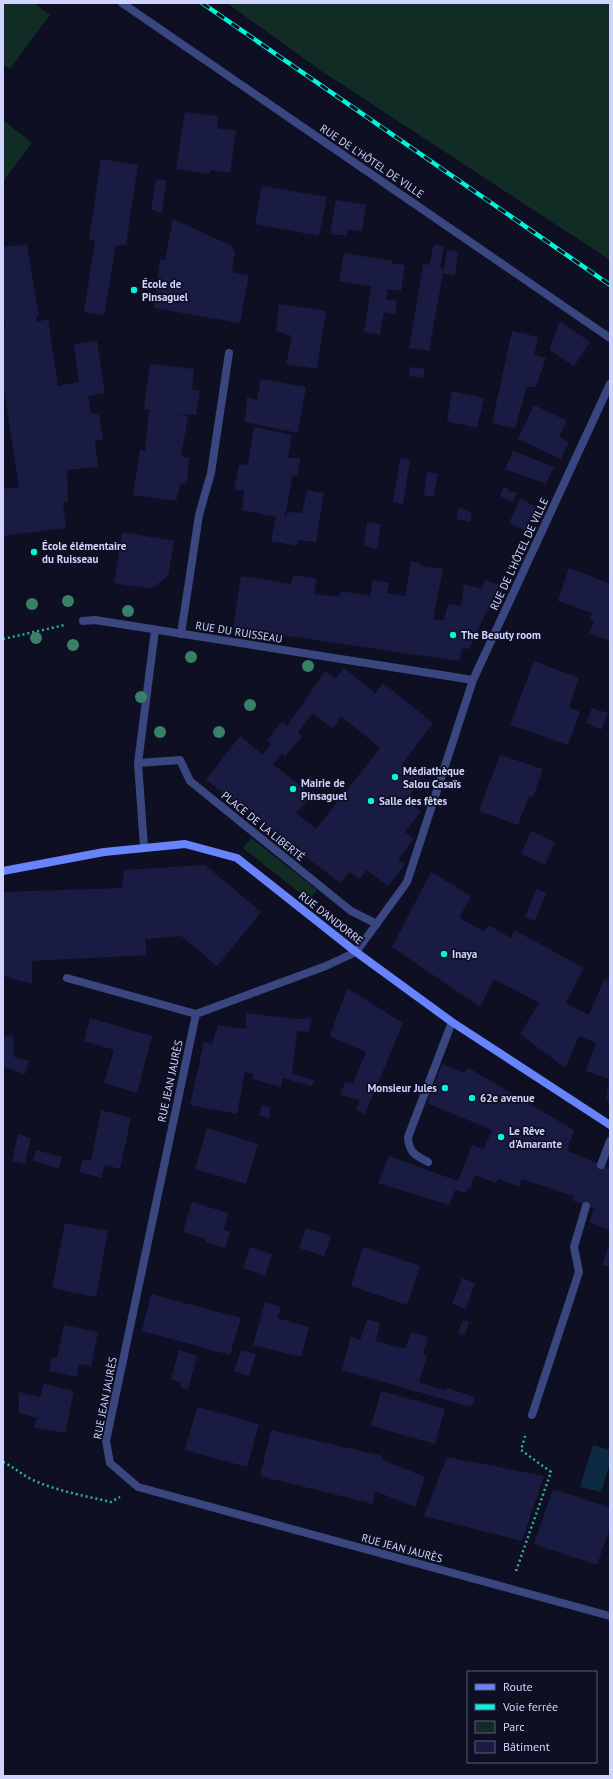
<svg xmlns="http://www.w3.org/2000/svg" width="613" height="1779" viewBox="0 0 613 1779" font-family="'PT Sans',sans-serif">
	<style>
		.green { fill: #112c25 }
		.water { fill: #0c2b42 }
		.building { fill: #1a1b42; fill-rule: evenodd }
		.lines { fill: none; stroke-linecap: round; stroke-linejoin: round }
		.path { stroke: #30b28e; stroke-width: 2.5; stroke-dasharray: 2 3; stroke-linecap: butt }
		.service { stroke: #394680; stroke-width: 8 }
		.pedestrian { stroke: #394680; stroke-width: 8 }
		.minor { stroke: #394680; stroke-width: 8 }
		.secondary { stroke: #6884fd; stroke-width: 8 }
		.rail-casing { stroke: #03f6da; stroke-width: 4.5 }
		.rail { stroke: #0e0f22; stroke-width: 3; stroke-dasharray: 9; stroke-linecap: butt }
		.tree { fill: #398068 }
		.poi-dot { fill: #03f6da; stroke: #0e0f22; stroke-width: 1.5 }
		.labels { text-anchor: middle; stroke-width: 3.5; stroke-linejoin: round; paint-order: stroke }
		.street-label { font-size: 11px; fill: #cfd4fe; stroke: #0e0f22 }
		.poi-label { font-size: 11px; font-weight: bold; fill: #cfd4fe; stroke: #0e0f22; text-anchor: start }
	</style>
	<rect width="100%" height="100%" fill="#0e0f22"/>
	<path class="green" d="M3,3H34L50,15L10,69L3,64Z
		M227,3H610V260L320,70Z
		M3,120L32,143L3,181Z
		M251,838L317,890L309,900L243,848Z"/>
	<path class="water" d="M593,1445L610,1450V1463L601,1492L580,1487Z"/>
	<path class="building" d="M185,112L218,116L217,128L236,131L230,173L210,170L209,174L176,169Z
		M101,159L138,165L126,245H116L104,315L84,312L95,241L89,240Z
		M156,179L166,181L162,214L151,209Z
		M262,186L327,197L319,236L255,224Z
		M336,200L366,205L362,231L348,229L347,236L330,234Z
		M173,219L230,245L235,252L232,272L249,275L240,323L154,308L160,259L165,260Z
		M27,244L39,316L36,317L37,322L48,319L58,386L79,382L74,344L97,341L105,393L88,396L91,413L99,415L103,440L95,441L98,467L67,470L68,501L63,502L66,528L3,536V489L19,487L3,383V334L5,325L3,320V247Z
		M434,244L444,246L440,268L444,269L447,250L458,252L455,275L443,273L429,351L409,348L423,264L429,265Z
		M344,253L392,261V263L405,265L401,291L388,289L386,299L397,301L395,314L384,312L380,335L364,332L371,286L339,281Z
		M279,304L326,311L317,369L286,364L292,336L276,331Z
		M560,321L590,342L574,366L549,350Z
		M512,331L538,337L534,355L546,358L536,387H527L515,428L492,423Z
		M150,364L194,369L192,389L200,391L196,415L173,414L188,416L181,456L189,458L187,483L180,484L176,501L133,495L140,450L145,451L149,410L158,411L144,409Z
		M410,367L425,369L423,378L409,376Z
		M261,379L306,387L298,433L245,422L247,397L257,400Z
		M452,391L484,398L477,428L447,421Z
		M534,405L567,421L559,437L569,442L561,459L518,439Z
		M254,427L292,435L288,458H300L298,476L293,475L284,519L287,512L302,513L307,490L324,493L316,542L298,540L297,546L271,541L276,517L242,510L244,491L234,490L239,465L248,464Z
		M513,451L554,467L546,484L505,469Z
		M400,458L410,460L403,504L393,502Z
		M427,472L438,474L433,497L424,495Z
		M503,487L509,489L508,491L517,493L513,502L500,496Z
		M520,498L536,507L525,530L509,523Z
		M459,507L472,513L470,522L456,519Z
		M367,522L381,524L377,549L364,546Z
		M122,532L174,541L168,576L151,589L114,583Z
		M411,561L420,563V566L443,569L433,620H444L448,604L461,606L464,584L482,589L485,580L499,585L469,649L462,648L459,661L233,628L241,576L291,584L293,575L317,579L314,594L339,597L340,591L370,596L373,580L389,583L387,593L405,596Z
		M569,568L610,584V641L589,633L594,621L590,619L592,613L558,601Z
		M534,661L579,678L569,707L580,712L568,745L510,725Z
		M344,668L375,693L383,683L433,723L402,764L421,780L406,800L421,811L405,832L414,839L398,859L405,864L388,886L367,870L359,879L349,872L340,883L206,780L240,736L263,755L271,744L267,740L282,721L287,726L325,671L335,679ZM313,713L333,729L341,716L380,748L316,829L296,813L313,796L273,764L282,753L285,756L302,737L298,732Z
		M592,708L608,713L601,730L586,723Z
		M500,755L543,769L533,797L529,796L518,825L479,811Z
		M531,831L555,842L545,865L521,854Z
		M205,865L261,912L217,966L181,936L145,939L147,955L32,961V984L3,976V892L122,888L124,870Z
		M431,872L471,896L459,918L483,931L490,926L511,938L514,930L584,968L566,1003L589,1015L604,979L610,981V1103L606,1100L609,1079L586,1071L596,1043L579,1036L565,1068L520,1034L539,1003L494,979L480,1007L392,947Z
		M537,889L546,893L535,921L525,917Z
		M347,988L403,1023L365,1114L356,1110L360,1100L340,1095L345,1082L353,1084L366,1052L330,1036Z
		M246,1013L298,1019L312,1018L309,1032L297,1031L292,1074L315,1080L312,1086L283,1078L281,1087L252,1079L253,1074L245,1072L237,1114L190,1105L204,1042L212,1044L218,1025L246,1029Z
		M90,1018L152,1036L137,1093L104,1083L114,1050L84,1041Z
		M13,1035L14,1057L29,1061L25,1074L3,1067V1036Z
		M442,1064L464,1073L467,1067L574,1130L567,1151L610,1168V1230L589,1222L594,1209L572,1200L574,1196L522,1179L519,1187L498,1179L496,1183L475,1175L470,1189L468,1188L465,1193L455,1190L449,1205L378,1183L389,1156L458,1181L472,1145L484,1149L492,1130L427,1103Z
		M262,1106L271,1107L269,1118L259,1115Z
		M101,1110L131,1118L120,1169L105,1165L101,1178L79,1172L83,1159L91,1161Z
		M207,1128L258,1144L246,1184L195,1169Z
		M18,1134L31,1138L25,1164L12,1161Z
		M36,1150L62,1157L59,1168L33,1161Z
		M192,1202L228,1213L224,1230L230,1232L225,1248L205,1242L206,1239L183,1232Z
		M65,1223L108,1231L96,1297L52,1288Z
		M306,1228L331,1236L324,1256L299,1248Z
		M610,1242V1267L602,1265Z
		M250,1247L272,1254L265,1276L243,1268Z
		M363,1247L420,1266L407,1305L351,1286Z
		M462,1278L475,1283L466,1309L452,1304Z
		M151,1294L241,1318L230,1355L142,1331Z
		M265,1302L281,1307L277,1318L309,1327L301,1357L253,1345Z
		M367,1319L380,1323L376,1341L405,1349L411,1332L428,1337L423,1354L427,1356L419,1382L446,1391L447,1388L475,1397L471,1407L342,1370L351,1336L360,1340Z
		M463,1320L469,1322L465,1335L458,1333Z
		M64,1325L98,1332L91,1366L79,1364L77,1377L49,1371L52,1357L57,1358Z
		M179,1350L197,1356L188,1390L180,1387L181,1383L171,1379Z
		M241,1350L256,1354L249,1376L234,1371Z
		M44,1384L74,1391L65,1433L34,1427L37,1418L19,1413V1392L40,1397Z
		M381,1391L445,1409L435,1444L371,1426Z
		M197,1407L259,1424L247,1467L185,1450Z
		M271,1430L382,1456L383,1460L425,1477L415,1507L375,1491L373,1504L260,1476Z
		M447,1457L544,1476L522,1541L424,1516Z
		M553,1489L610,1508V1527L597,1565L534,1544Z"/>
	<g class="lines">
		<path class="path" d="M3,639L65,625
			M3,1462C14,1467 22,1475 33,1480C57,1491 85,1496 111,1502L120,1497
			M516,1571L551,1472L521,1450L526,1433"/>
		<path class="service" d="M181,634L199,515L211,473L229,353
			M67,978L196,1014
			M428,1162C415,1155 409,1153 408,1137L452,1022
			M601,1165L610,1141
			M532,1415L579,1272L574,1247L586,1206"/>
		<path class="pedestrian" d="M138,763L155,630
			M144,847L138,763L180,760L190,781L351,911L377,924"/>
		<path class="minor" d="M122,3L610,338
			M610,384L473,680L407,882L402,889L356,952L326,966L196,1014L106,1441L110,1463L138,1487L610,1616
			M83,621L95,620L473,680"/>
		<path class="secondary" d="M3,871L104,852L185,844L237,858L356,952L452,1022L610,1125"/>
		<defs>
			<path id="rail" d="M202,3L610,285"/>
		</defs>
		<use href="#rail" class="rail-casing"/>
		<use href="#rail" class="rail"/>
	</g>
	<g class="tree">
		<circle cx="68" cy="601" r="6"/>
		<circle cx="32" cy="604" r="6"/>
		<circle cx="128" cy="611" r="6"/>
		<circle cx="36" cy="638" r="6"/>
		<circle cx="73" cy="645" r="6"/>
		<circle cx="191" cy="657" r="6"/>
		<circle cx="308" cy="666" r="6"/>
		<circle cx="141" cy="697" r="6"/>
		<circle cx="250" cy="705" r="6"/>
		<circle cx="160" cy="732" r="6"/>
		<circle cx="219" cy="732" r="6"/>
	</g>
	<g class="poi-dot">
		<circle cx="134" cy="290" r="4"/>
		<circle cx="34" cy="552" r="4"/>
		<circle cx="453" cy="635" r="4"/>
		<circle cx="395" cy="777" r="4"/>
		<circle cx="293" cy="789" r="4"/>
		<circle cx="371" cy="801" r="4"/>
		<circle cx="444" cy="954" r="4"/>
		<circle cx="445" cy="1088" r="4"/>
		<circle cx="472" cy="1098" r="4"/>
		<circle cx="501" cy="1137" r="4"/>
	</g>
	<g class="labels">
		<g class="street-label">
			<text transform="translate(372 161) rotate(34)" y="4">RUE DE L'HÔTEL DE VILLE</text>
			<text transform="translate(519 554) rotate(-65)" y="4">RUE DE L'HÔTEL DE VILLE</text>
			<text transform="translate(239 632) rotate(9)" y="4">RUE DU RUISSEAU</text>
			<text transform="translate(263 826) rotate(39)" y="4">PLACE DE LA LIBERTÉ</text>
			<text transform="translate(331 918) rotate(38)" y="4">RUE D'ANDORRE</text>
			<text transform="translate(170 1081) rotate(-78)" y="4">RUE JEAN JAURÈS</text>
			<text transform="translate(105 1398) rotate(-79)" y="4">RUE JEAN JAURÈS</text>
			<text transform="translate(402 1548) rotate(15)" y="4">RUE JEAN JAURÈS</text>
		</g>
		<g class="poi-label">
			<text x="142" y="288">École de<tspan x="142" dy="13">Pinsaguel</tspan></text>
			<text x="42" y="550">École élémentaire<tspan x="42" dy="13">du Ruisseau</tspan></text>
			<text x="461" y="639">The Beauty room</text>
			<text x="403" y="775">Médiathèque<tspan x="403" dy="13">Salou Casaïs</tspan></text>
			<text x="301" y="787">Mairie de<tspan x="301" dy="13">Pinsaguel</tspan></text>
			<text x="379" y="805">Salle des fêtes</text>
			<text x="452" y="958">Inaya</text>
			<text x="437" y="1092" text-anchor="end">Monsieur Jules</text>
			<text x="480" y="1102">62e avenue</text>
			<text x="509" y="1135">Le Rêve<tspan x="509" dy="13">d'Amarante</tspan></text>
		</g>
	</g>
	<rect width="613" height="1779" fill="none" stroke="#cfd4fe" stroke-width="8"/>
	<rect x="467" y="1671" width="130" height="92" fill="#0e0f22" stroke="#5b5e7a"/>
	<rect x="475" y="1684" width="20" height="6" fill="#6884fd" stroke="#5b5e7a"/>
	<text x="503" y="1691" font-size="12" fill="#cfd4fe">Route</text>
	<rect x="475" y="1704" width="20" height="6" fill="#03f6da" stroke="#5b5e7a"/>
	<text x="503" y="1711" font-size="12" fill="#cfd4fe">Voie ferrée</text>
	<rect x="475" y="1721" width="20" height="12" fill="#112c25" stroke="#5b5e7a"/>
	<text x="503" y="1731" font-size="12" fill="#cfd4fe">Parc</text>
	<rect x="475" y="1741" width="20" height="12" fill="#1a1b42" stroke="#5b5e7a"/>
	<text x="503" y="1751" font-size="12" fill="#cfd4fe">Bâtiment</text>
</svg>
